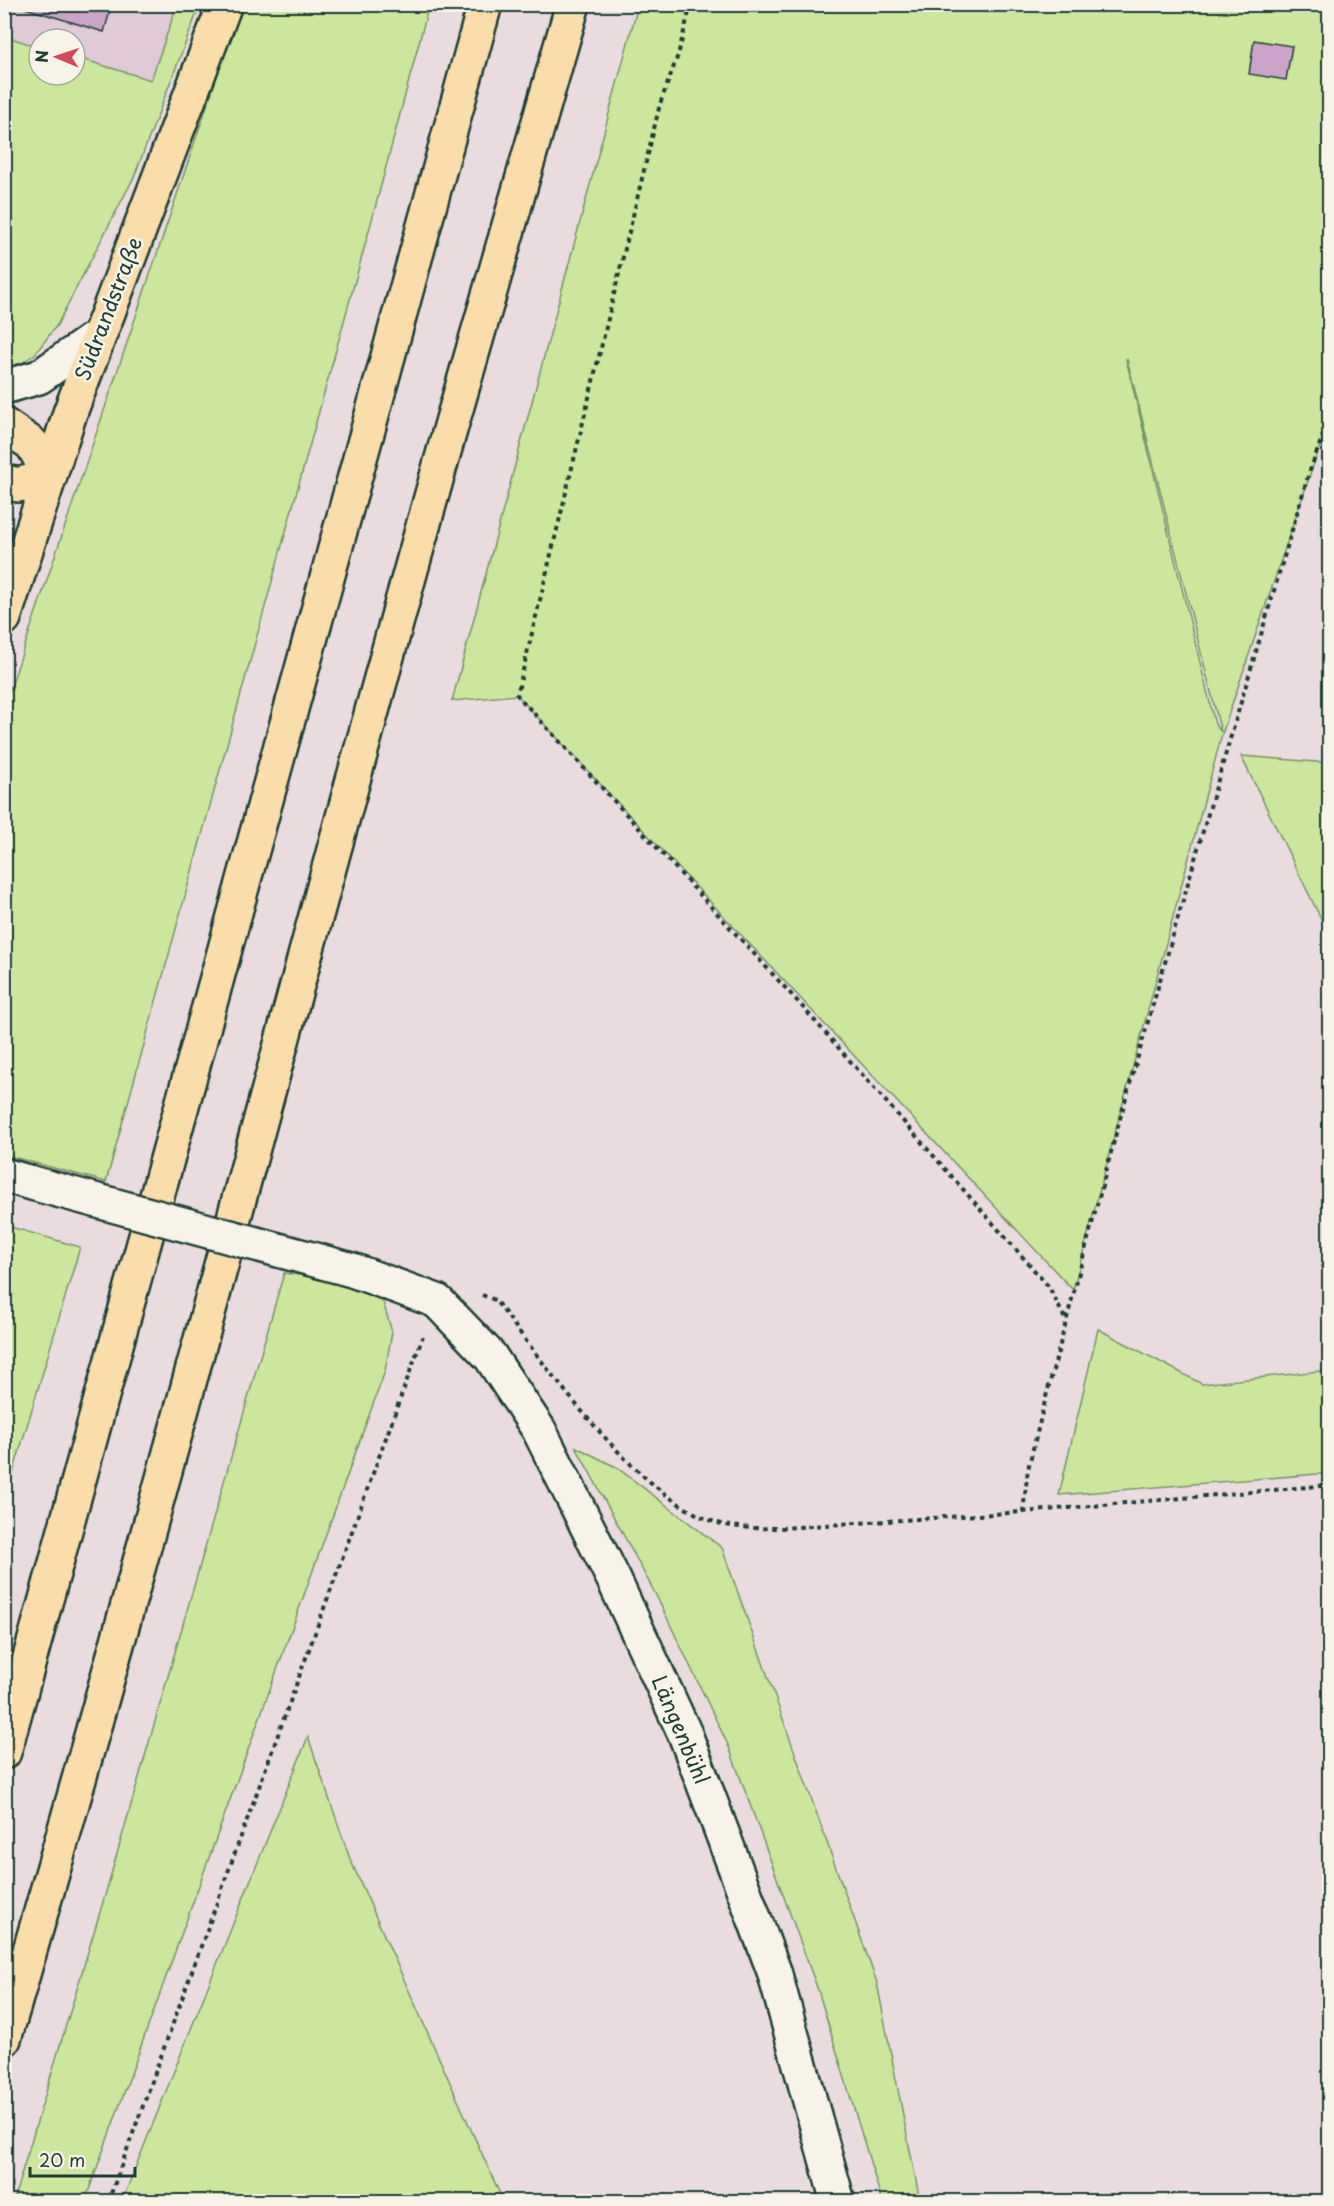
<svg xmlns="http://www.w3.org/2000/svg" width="1334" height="2206" viewBox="0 0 1334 2206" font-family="'Playpen Sans',sans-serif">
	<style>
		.built { fill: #e1cad8 }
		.green { fill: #cce79d; stroke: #769268; stroke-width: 1.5; fill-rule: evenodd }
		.building { fill: #cca3c9; stroke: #1f3d34; stroke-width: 1.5 }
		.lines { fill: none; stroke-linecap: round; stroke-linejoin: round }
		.minor-casing { stroke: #1f3d34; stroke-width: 38 }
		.major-casing { stroke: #1f3d34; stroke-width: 38 }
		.highway-casing { stroke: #1f3d34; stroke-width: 38 }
		.path { stroke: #1f3d34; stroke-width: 4; stroke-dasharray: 4.5 4.5; stroke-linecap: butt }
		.minor { stroke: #f7f3e8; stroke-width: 33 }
		.major { stroke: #fbddab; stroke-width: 33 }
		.highway { stroke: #fbddab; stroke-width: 33 }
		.minor-bridge-casing { stroke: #1f3d34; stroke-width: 38; stroke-linecap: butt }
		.minor-bridge { stroke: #f7f3e8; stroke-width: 33 }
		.labels { text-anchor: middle; stroke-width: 5; stroke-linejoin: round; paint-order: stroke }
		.street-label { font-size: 21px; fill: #1f3d34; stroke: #f7f3e8 }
	</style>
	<rect width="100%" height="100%" fill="#eadbdf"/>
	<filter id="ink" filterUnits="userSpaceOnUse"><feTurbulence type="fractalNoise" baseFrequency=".0167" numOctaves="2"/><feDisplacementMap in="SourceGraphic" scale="12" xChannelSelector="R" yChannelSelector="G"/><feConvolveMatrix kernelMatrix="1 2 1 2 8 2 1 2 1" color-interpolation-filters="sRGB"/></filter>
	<g filter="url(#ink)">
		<path class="built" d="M4,5H177L151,80L75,57V39H39V47L5,36Z"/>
		<path class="green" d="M177,5H200L134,177L57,325L35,354L4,375V36L39,47V75H75V57L151,80Z
			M241,5H429L370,227L106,1182L5,1155V704Z
			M638,5H1329V419L1222,734L1073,1290L517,695L452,701ZM1126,359H1127L1221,732L1215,724Z
			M1241,756L1329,763V935Z
			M4,1225L80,1247L5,1500H4Z
			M284,1273L355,1283L383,1302L392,1332L385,1371L85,2201L13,2202L106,1892Z
			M1098,1329L1202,1384L1329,1370V1473L1059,1495Z
			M576,1447L616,1467L722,1548L877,1983L920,2201H882L818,1990L729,1747L656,1595Z
			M308,1737L350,1859L503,2201H122Z"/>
		<path class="building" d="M12,4H112L104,32Z
			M1254,40L1292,46L1286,80L1249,74Z"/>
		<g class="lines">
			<defs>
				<path id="minor" d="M4,387L39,377L98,336
					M4,1175L28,1182
					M352,1270L437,1301L490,1356L539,1430L614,1580L685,1734L774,1971L838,2202"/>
				<path id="major" d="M4,425L32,444L50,476
					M4,481L18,485L50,476
					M4,618L70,413L225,4"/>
				<path id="highway" d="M4,1752L485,4
					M4,2039C162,1503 300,961 452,423C492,283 533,144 573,4"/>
			</defs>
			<use href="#minor" class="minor-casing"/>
			<use href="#major" class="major-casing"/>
			<use href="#highway" class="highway-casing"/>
			<path class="path" d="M691,4L678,55L660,104L517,695L800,1004L1049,1287L1065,1319
				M482,1295L495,1300C545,1364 648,1515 732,1526C767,1531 806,1526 841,1524C902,1520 963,1516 1023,1512L1028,1469L1046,1397L1119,1122L1212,800L1308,476L1330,416
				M1023,1512L1330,1485
				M108,2202L423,1336"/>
			<use href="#minor" class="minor"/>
			<use href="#major" class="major"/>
			<use href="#highway" class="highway"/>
			<defs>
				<path id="minor-bridge" d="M28,1182L352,1270"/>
			</defs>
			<use href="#minor-bridge" class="minor-bridge-casing"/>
			<use href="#minor-bridge" class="minor-bridge"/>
		</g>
	</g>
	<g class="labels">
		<g class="street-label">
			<text transform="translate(109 309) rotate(-69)" y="7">Südrandstraße</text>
			<text transform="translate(680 1730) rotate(67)" y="7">Längenbühl</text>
		</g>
	</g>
	<rect width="1334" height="2206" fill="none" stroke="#f7f3e8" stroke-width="24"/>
	<rect x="12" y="12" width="1310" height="2182" fill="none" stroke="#1f3d34" stroke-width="2" filter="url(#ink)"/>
	<g transform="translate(57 57) rotate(272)"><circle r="28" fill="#f7f3e8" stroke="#a1aaa0" stroke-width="1.5"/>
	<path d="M0-4.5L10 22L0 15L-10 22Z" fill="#d1495b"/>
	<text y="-9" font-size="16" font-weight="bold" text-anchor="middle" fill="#1f3d34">N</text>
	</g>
	<path d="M30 2167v9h105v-9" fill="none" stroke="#1f3d34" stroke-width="3"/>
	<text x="39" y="2167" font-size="18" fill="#1f3d34" stroke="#f7f3e8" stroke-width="4.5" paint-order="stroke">20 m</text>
</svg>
